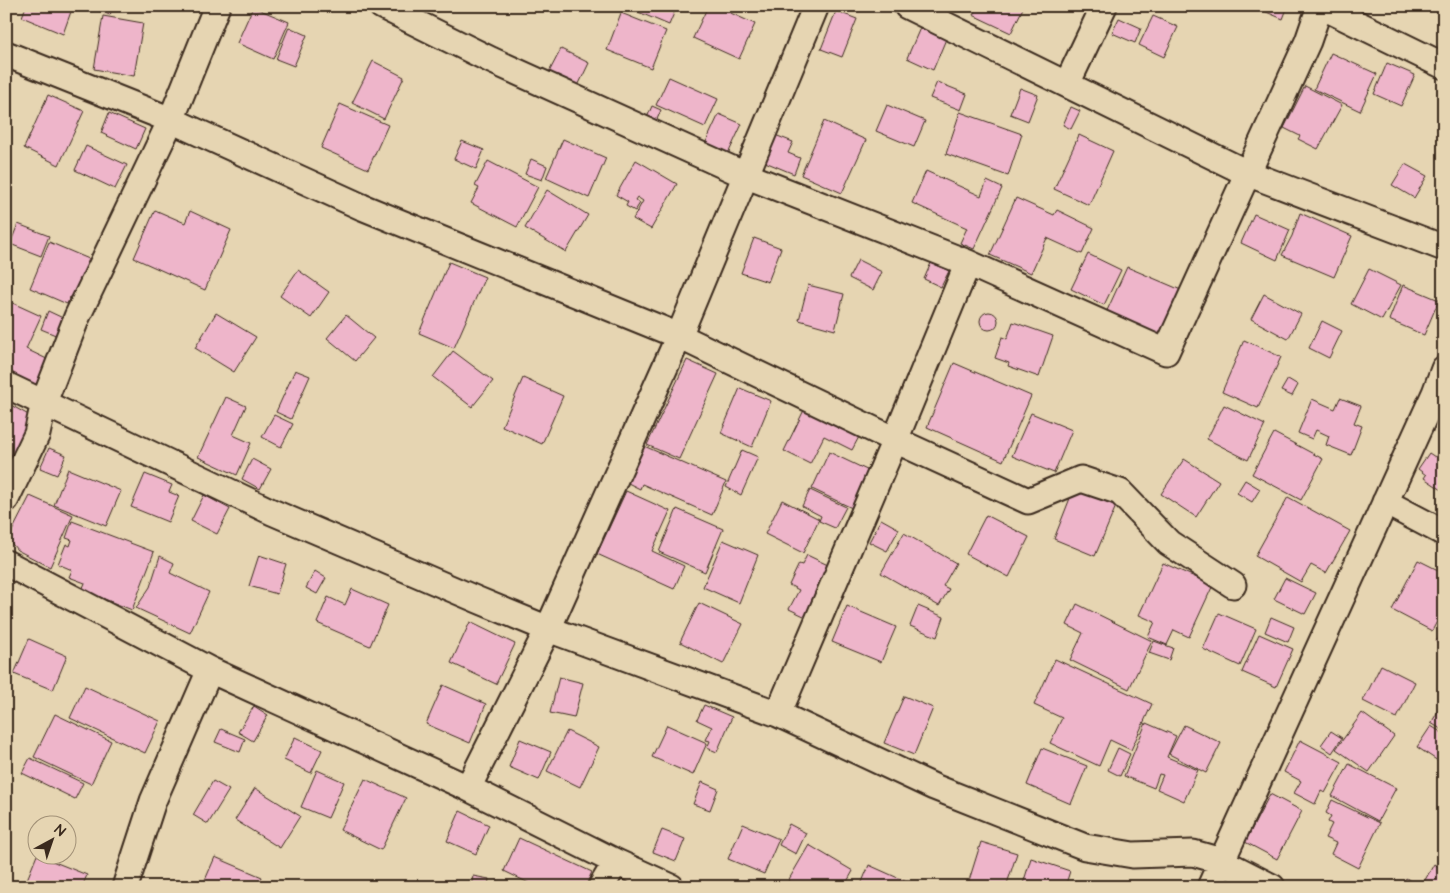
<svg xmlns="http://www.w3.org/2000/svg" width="1450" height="893" viewBox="0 0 1450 893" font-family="'Architects Daughter',sans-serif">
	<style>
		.building { fill: #eeb5ca; stroke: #3b2a1e }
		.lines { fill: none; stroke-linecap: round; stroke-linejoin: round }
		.street-casing { stroke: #3b2a1e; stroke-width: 29 }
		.street { stroke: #e6d5b2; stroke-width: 25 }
	</style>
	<rect width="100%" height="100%" fill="#e6d5b2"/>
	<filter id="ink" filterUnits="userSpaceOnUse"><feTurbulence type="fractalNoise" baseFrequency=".02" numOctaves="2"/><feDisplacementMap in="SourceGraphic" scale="10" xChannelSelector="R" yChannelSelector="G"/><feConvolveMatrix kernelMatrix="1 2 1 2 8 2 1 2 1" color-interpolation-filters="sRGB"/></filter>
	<g filter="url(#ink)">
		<path class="building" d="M26,6H73L63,34L22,17Z
			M88,6H113L110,15L88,7Z
			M624,6H677L669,25Z
			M708,6H715L755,24L739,59L693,38Z
			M977,6H1024L1011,33L973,15Z
			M1252,6H1288L1283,19Z
			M253,7L289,22L273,59L237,43Z
			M836,11L857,19L842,57L821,49Z
			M621,13L666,31L651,68L607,50Z
			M103,16L143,23L134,76L94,69Z
			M1153,16L1178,27L1164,57L1139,45Z
			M1119,18L1141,28L1135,43L1112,33Z
			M289,27L307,35L294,66L276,59Z
			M920,28L946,39L933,70L907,58Z
			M561,49L589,63L577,88L548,74Z
			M1331,53L1377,74L1360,111L1314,89Z
			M373,61L404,77L384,119L352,103Z
			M1387,63L1415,75L1401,106L1374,94Z
			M669,77L718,99L705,127L656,105Z
			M937,82L967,94L961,110L930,98Z
			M1305,86L1342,105L1318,149L1298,139L1300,136L1284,128Z
			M1020,88L1038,95L1028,121L1010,114Z
			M48,95L84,111L59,165L24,148Z
			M340,104L388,125L368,169L321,148Z
			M887,105L925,121L914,147L876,131Z
			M652,106L661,110L655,124L646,120Z
			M1071,107L1080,111L1071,129L1063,125Z
			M960,112L1022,134L1008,176L946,154Z
			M109,113L145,129L136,149L101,133Z
			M719,114L742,124L728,154L705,144Z
			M824,121L866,140L842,193L801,175Z
			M775,135L793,142L788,153L800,158L794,174L765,162Z
			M1079,135L1113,151L1089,205L1054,189Z
			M563,139L606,158L589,198L546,178Z
			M462,141L484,150L476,169L454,159Z
			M86,146L127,165L115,189L75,170Z
			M531,159L547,166L542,180L525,174Z
			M636,160L677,184L651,229L633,219L643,201L637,197L635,200L640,203L635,211L626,206L628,202L616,195Z
			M488,161L538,187L517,227L471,203L479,188L475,186Z
			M1405,164L1427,176L1414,198L1392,185Z
			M926,171L981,196L987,181L1002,188L974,249L960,243L967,228L912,203Z
			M547,190L588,215L566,252L525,228Z
			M1016,198L1054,215L1057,210L1094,228L1082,254L1047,238L1031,273L990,255Z
			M155,210L185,223L190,211L231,230L205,290L134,258Z
			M1300,213L1352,236L1334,277L1282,255L1292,236Z
			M1254,214L1290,230L1277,260L1241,243Z
			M18,224L49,236L41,256L10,244Z
			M754,238L781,248L768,282L741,273Z
			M49,242L96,262L79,301L70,297L67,304L30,288Z
			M1088,254L1121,270L1104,305L1071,289Z
			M858,260L882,272L873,290L849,278Z
			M449,262L485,277L454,348L419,333Z
			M931,263L949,271L941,287L924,279Z
			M1127,267L1181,290L1160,339L1105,315Z
			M1369,269L1401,285L1382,320L1351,304Z
			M298,270L329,292L311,318L280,296Z
			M808,285L844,294L835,330L799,320Z
			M1403,285L1439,300L1424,335L1389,320Z
			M1264,294L1301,314L1288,339L1251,319Z
			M6,300L41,316L26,349L51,361L39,388L6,373V361L10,353L6,351Z
			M48,311L65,319L58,336L41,329Z
			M980 321a9 9 0 1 1 18 0a9 9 0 1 1-18 0Z
			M216,313L256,337L234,372L195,348Z
			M346,315L374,338L355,361L327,338Z
			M1322,321L1342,331L1329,358L1309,348Z
			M1013,322L1053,336L1039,377L1008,366L1009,363L995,358L1002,337L1007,339Z
			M1244,340L1281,357L1258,408L1222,392Z
			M453,351L493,381L472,407L433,377Z
			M687,360L718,374L679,459L647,445Z
			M954,363L1031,396L1003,461L927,427Z
			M295,370L310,376L291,419L276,412Z
			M523,378L563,396L542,444L502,426Z
			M1288,379L1298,385L1292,396L1281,391Z
			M740,388L771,401L752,447L721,433Z
			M226,397L246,406L233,435L251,443L237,475L198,457Z
			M1340,398L1361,406L1354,423L1362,426L1351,455L1326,445L1329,436L1316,430L1312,439L1298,433L1312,399L1335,409Z
			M7,403L34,418L6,470V404Z
			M1224,405L1265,425L1248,460L1207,439Z
			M805,408L860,435L852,450L824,436L810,464L784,451Z
			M1031,413L1072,430L1054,473L1012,456Z
			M274,415L293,424L281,447L262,437Z
			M1274,433L1323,459L1301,500L1252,474Z
			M1444,444V487L1442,490L1424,478L1426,475L1418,469L1429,453L1435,457Z
			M644,446L726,482L712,515L642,484L640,489L628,483Z
			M49,448L66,455L57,475L40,468Z
			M742,450L758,457L741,495L726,487Z
			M829,452L871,472L854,509L812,489Z
			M252,459L271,469L260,489L242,479Z
			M1184,459L1219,481L1196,517L1161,494Z
			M68,469L121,491L106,526L54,505Z
			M145,474L172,485L169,492L179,496L168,522L131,507Z
			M1245,480L1260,489L1252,502L1237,493Z
			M1074,488L1116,506L1095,556L1054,539Z
			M810,490L846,507L835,528L819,521L821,516L802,506Z
			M626,491L670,511L652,551L684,566L674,589L597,554Z
			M204,495L230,509L217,534L191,521Z
			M30,496L73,515L50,567L17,550L8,539Z
			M1288,497L1350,531L1326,573L1311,565L1301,582L1255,556Z
			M782,500L819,519L803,553L765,534Z
			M677,509L723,529L705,572L659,552Z
			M986,515L1029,537L1009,577L966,554Z
			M881,519L899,529L887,551L869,542Z
			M72,521L154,552L132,610L82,590L85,583L69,577L72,570L58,564L66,544L70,546L72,540L66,538Z
			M904,533L956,563L943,586L949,589L939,606L881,573Z
			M723,540L758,555L739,603L703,587Z
			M259,555L286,564L277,594L249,586Z
			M807,555L832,567L806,617L789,609L799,590L789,585L799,564L802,565Z
			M160,556L174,563L170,573L209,592L190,633L136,608L150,587Z
			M1418,560L1444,573V608L1432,631L1392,610Z
			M1163,563L1213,585L1189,637L1174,630L1167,645L1148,637L1155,622L1139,615Z
			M315,571L326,578L317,594L306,588Z
			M1285,578L1316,593L1305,614L1274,599Z
			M352,589L388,605L370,646L317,623L328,597L345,605Z
			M699,603L743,624L723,664L680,642Z
			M1077,604L1152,641L1129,689L1070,660L1083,633L1067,625Z
			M847,606L896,627L881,662L832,642Z
			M918,606L944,617L937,637L910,626Z
			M1219,613L1256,629L1240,666L1203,649Z
			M1271,617L1294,627L1288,642L1265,632Z
			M470,622L515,644L496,684L451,663Z
			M1444,629V646L1436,642Z
			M1259,634L1293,649L1276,687L1242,672Z
			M29,639L67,656L53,690L14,674Z
			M1154,641L1173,648L1169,660L1149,653Z
			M1055,659L1152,704L1131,750L1110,740L1099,766L1050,743L1062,718L1034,705Z
			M1381,665L1415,682L1397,718L1363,701Z
			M559,677L583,683L574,718L550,713Z
			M443,685L486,704L470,743L426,724Z
			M85,686L160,721L145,753L70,718Z
			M904,696L933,708L914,755L884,743Z
			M1444,702V731L1431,723Z
			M704,705L732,717L717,752L707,748L710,741L706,740L712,727L697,720Z
			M254,706L268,715L253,741L238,732Z
			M1362,713L1394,736L1369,772L1336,749Z
			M55,714L111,741L91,784L34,757Z
			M1146,723L1176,736L1167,757L1198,770L1184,801L1157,789L1163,775L1159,774L1154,788L1124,776Z
			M667,725L707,743L693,775L652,757Z
			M1184,725L1221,743L1206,773L1169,754Z
			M1431,726L1444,734V765L1417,747Z
			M221,729L245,739L240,752L215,742Z
			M567,731L599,747L580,787L547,771Z
			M1331,731L1342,738L1332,753L1321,745Z
			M295,737L322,750L311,773L284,760Z
			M520,739L551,752L539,780L509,767Z
			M1300,740L1342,762L1325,793L1321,791L1315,804L1294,793L1301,781L1284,772Z
			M1042,748L1087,766L1071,804L1027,785Z
			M1118,748L1130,754L1120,776L1108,770Z
			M30,758L83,783L75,799L22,773Z
			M1349,764L1396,788L1378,821L1332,796Z
			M317,770L344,782L328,818L301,807Z
			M365,779L406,798L381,850L340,830Z
			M213,781L229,790L208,824L193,815Z
			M702,782L718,789L710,810L693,804Z
			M255,788L300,816L280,848L235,820Z
			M1270,794L1302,811L1277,859L1245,842Z
			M1332,800L1380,823L1358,868L1331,854L1336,843L1325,838L1332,824L1328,822L1331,816L1326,813Z
			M460,811L489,825L476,854L447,841Z
			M743,824L779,839L764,874L728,859Z
			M789,824L806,833L796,854L779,845Z
			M662,830L685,839L676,861L653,852Z
			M519,838L592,872L585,887H537L504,871Z
			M981,842L1017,853L1006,887H967Z
			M809,845L853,871L844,887H797L788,881Z
			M37,855L87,875L82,887H24Z
			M215,857L262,877L258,887H202Z
			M1031,858L1070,871L1065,887H1022Z
			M1434,864L1444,870V887H1421Z
			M869,865L918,887H860Z
			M473,876L489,879L488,887H471Z
			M1406,878L1420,887H1401Z"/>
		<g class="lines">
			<defs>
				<path id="street" d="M382,6L491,60L745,175L968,263L1166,352L1308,41L1320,6
					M907,6L1247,173L1444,248
					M1321,6L1444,66
					M6,54L171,120L362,207L679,336L895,440L1028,501L1081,479L1120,492L1169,543L1233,585
					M1067,84L1104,6
					M6,385L272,512L478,600L548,629L778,714L934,787L1085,847L1133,855L1193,853L1221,861L1272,887
					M6,499L37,434L44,402L77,317L171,120L217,6
					M1385,502L1444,533
					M6,563L210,670L468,788L616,862L671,887
					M778,714L895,440L968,263
					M468,788L548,629L679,336L816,6
					M125,887L153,801L210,670
					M601,887L616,862
					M1210,887L1435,393L1444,369"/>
			</defs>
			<use href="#street" class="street-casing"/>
			<use href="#street" class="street"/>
		</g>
	</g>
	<rect width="1450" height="893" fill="none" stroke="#e6d5b2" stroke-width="25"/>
	<rect x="12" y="12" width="1425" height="868" fill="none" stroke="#3b2a1e" stroke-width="2" filter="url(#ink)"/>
	<g transform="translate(52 840) rotate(40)"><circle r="24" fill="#e6d5b2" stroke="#a29177"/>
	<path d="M0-4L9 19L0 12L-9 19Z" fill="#3b2a1e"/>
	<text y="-8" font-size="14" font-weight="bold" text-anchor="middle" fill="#3b2a1e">N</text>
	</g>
</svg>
